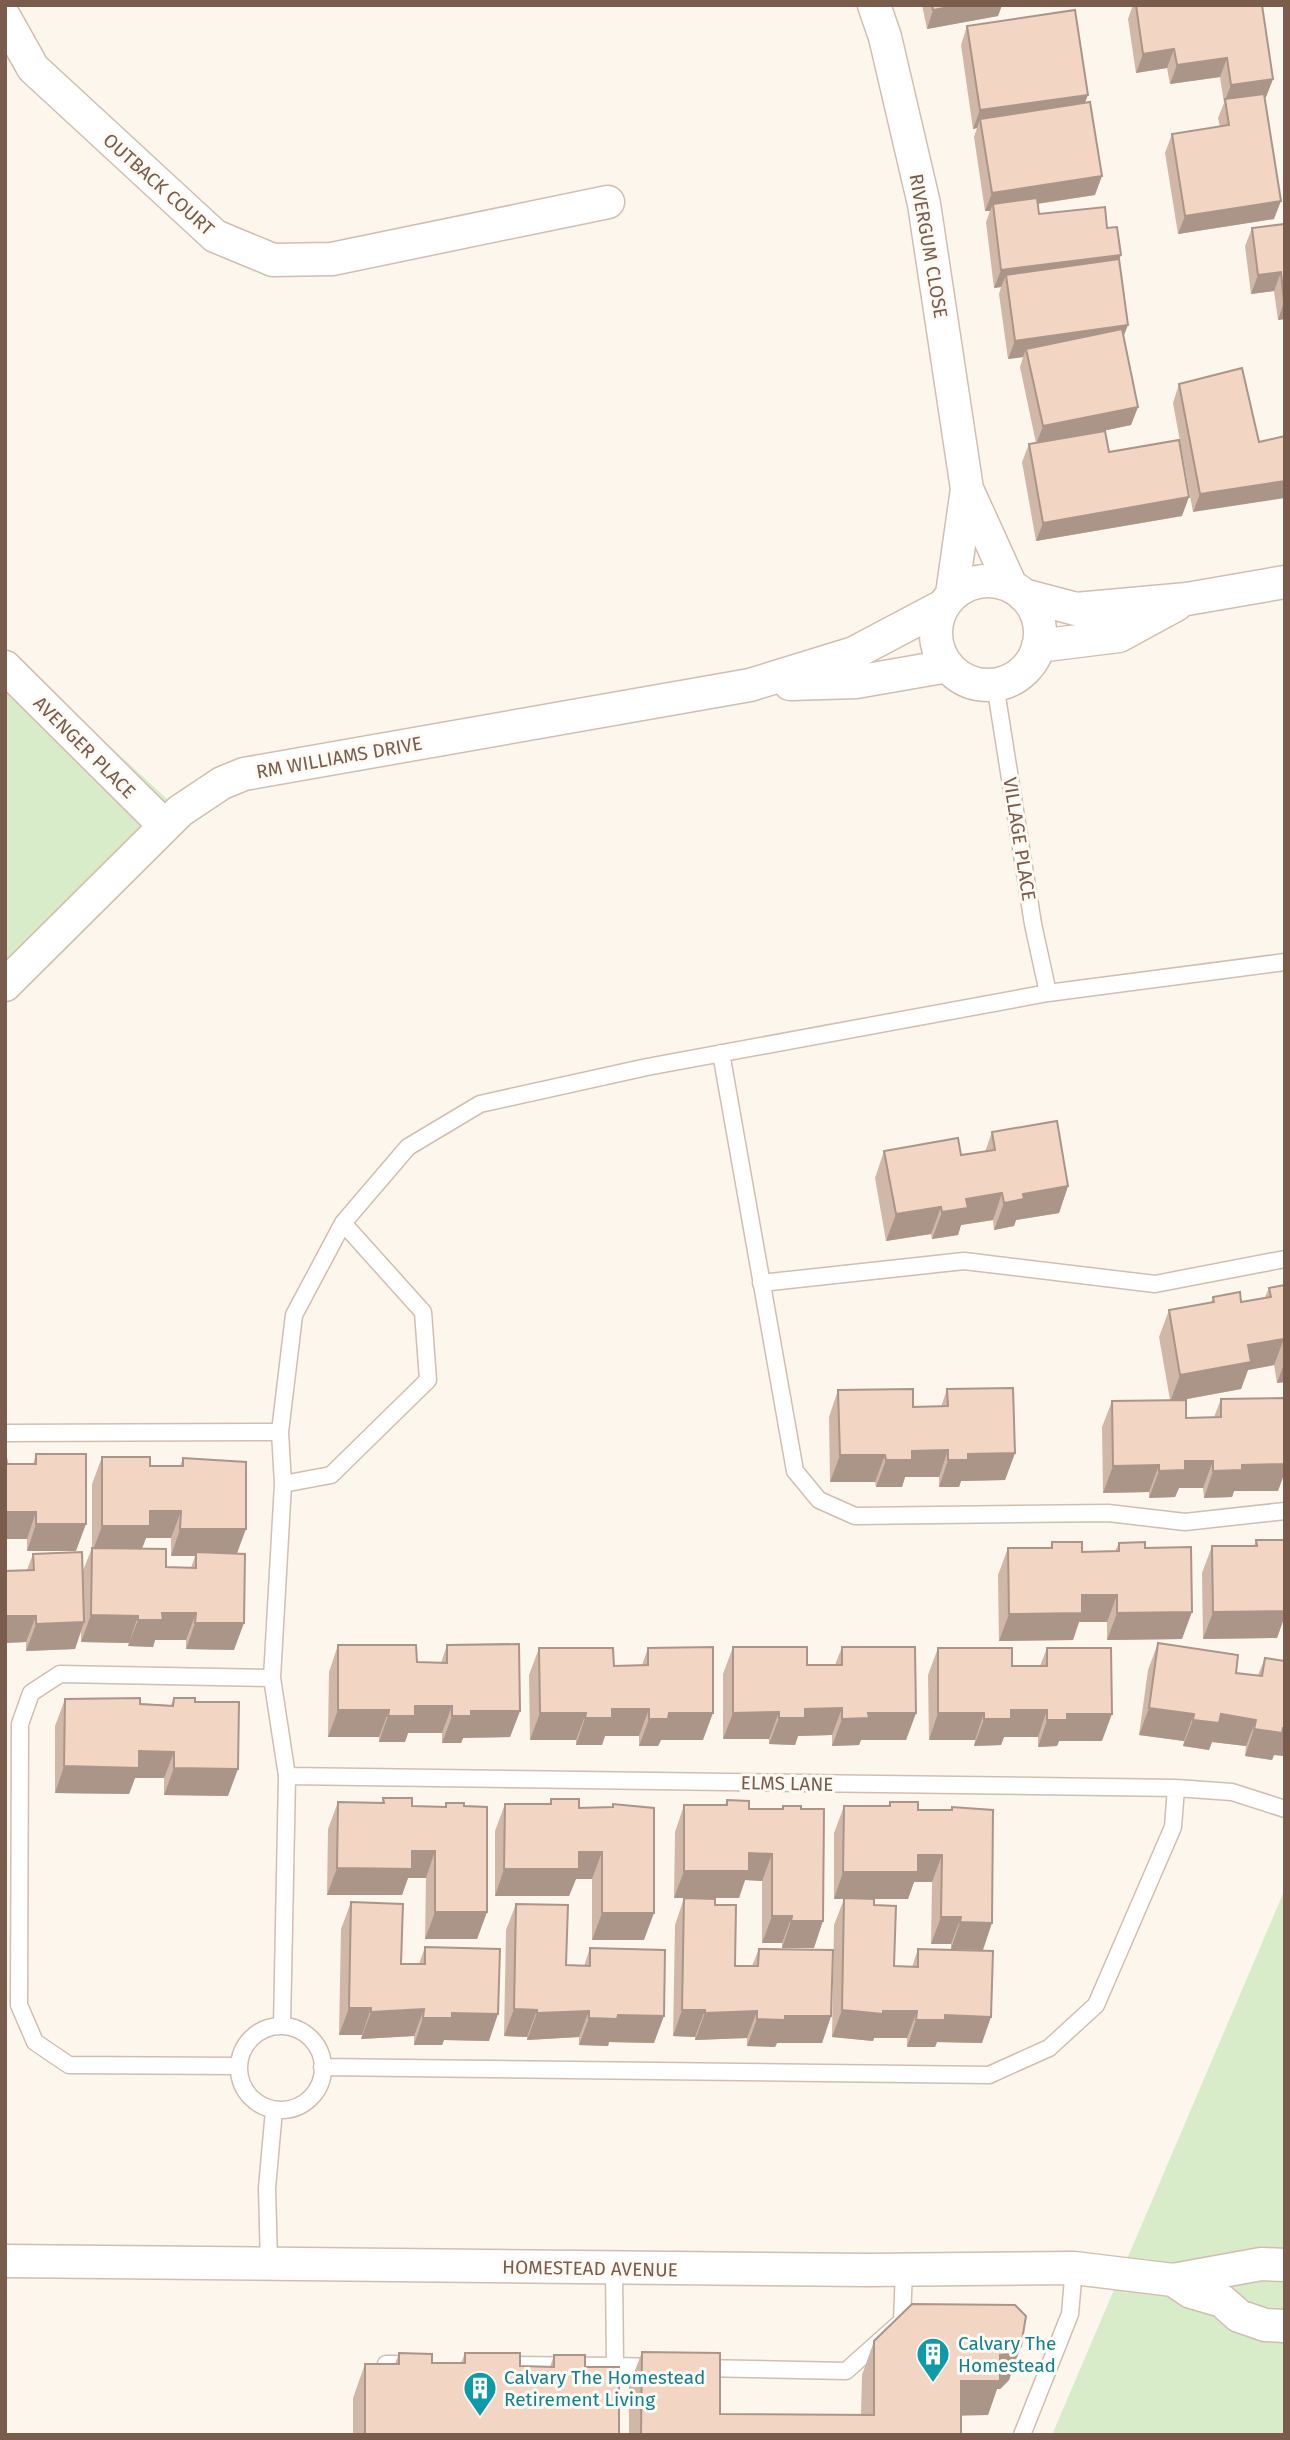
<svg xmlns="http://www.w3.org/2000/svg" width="1290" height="2440" viewBox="0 0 1290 2440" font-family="'Fira Sans',sans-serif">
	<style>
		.green { fill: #d8ecc9 }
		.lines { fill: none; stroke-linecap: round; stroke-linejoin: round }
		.lane-casing { stroke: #d1beb0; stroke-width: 19 }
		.street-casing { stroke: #d1beb0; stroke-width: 35 }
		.lane { stroke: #fff; stroke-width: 16 }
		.street { stroke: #fff; stroke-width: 32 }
		.wall { fill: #d1b7a8; fill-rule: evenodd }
		.shaded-wall { fill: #aa9588 }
		.building { fill: #f3d5c3; stroke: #aa9588; stroke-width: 2 }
		.labels { text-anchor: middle; stroke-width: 6; stroke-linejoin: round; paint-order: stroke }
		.street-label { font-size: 19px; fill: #7a5c4d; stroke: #fffaf3 }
		.culture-label { font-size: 19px; fill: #0d838f; stroke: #fffaf3; text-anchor: start }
	</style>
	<rect width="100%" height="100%" fill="#fdf6ec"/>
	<path class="green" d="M5,649L180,811L5,979Z
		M1285,1889V2435H1052Z"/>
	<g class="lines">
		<defs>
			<path id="lane" d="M995,684L1033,924L1048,993
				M721,1053L795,1471L819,1500L855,1516L1108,1513L1185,1522L1285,1511
				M761,1283L964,1261L1155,1284L1285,1259
				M5,1433L280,1432
				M283,1484L331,1475L428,1380L423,1312L343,1223
				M287,1776L1176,1788L1232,1792L1285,1809
				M239 2068a42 42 0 1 1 84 0a42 42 0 1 1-84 0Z
				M282,2026L287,1776L272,1678L283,1484L280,1432L294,1315L343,1223L408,1147L480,1104L647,1067L1048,993L1285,962
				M236,2066L69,2065L35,2042L19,2005L20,1724L31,1693L60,1674L272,1678
				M322,2067L989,2075L1049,2048L1096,2005L1173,1827L1176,1788
				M269,2264L267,2188L274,2110
				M386,2364H416
				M501,2365L615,2366L614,2268
				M615,2366L658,2367
				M701,2368L846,2371L902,2321L904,2270
				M1022,2435L1070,2314L1074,2268"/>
			<path id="street" d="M874,5L885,37L924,204L967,489L1011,586
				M5,18L33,68L215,236L273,260L332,259L608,202
				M936 633a52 52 0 1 1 104 0a52 52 0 1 1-104 0Z
				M952,594L967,489
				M1023,595L1076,609L1187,599L1285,582
				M1038,646L1119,636L1176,605
				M5,667L165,826
				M790,684L856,682L948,666
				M5,985L180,811L222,783L244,774L750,685L854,653L941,607
				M5,2261L867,2270L1074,2268L1173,2280L1261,2264L1285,2265
				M1173,2280L1191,2292L1222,2301L1239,2316L1265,2325L1285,2326"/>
		</defs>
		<use href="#lane" class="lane-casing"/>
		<use href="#street" class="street-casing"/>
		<use href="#lane" class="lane"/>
		<use href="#street" class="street"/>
	</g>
	<path class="wall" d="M922,5H1002L998,16L927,29Z
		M1133,5H1262L1273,79L1266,97L1265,98L1274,219L1178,234L1165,153L1172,134L1220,127L1218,118L1224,103L1220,77L1170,84L1167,68L1136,73L1128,19Z
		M967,26L1085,103L1095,195L1038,204L1039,214L1107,228L1119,260L1123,337L1138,407L1131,425L1102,431L1109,452L1182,516L1036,541L1022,462L1029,444L1036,443L1020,367L1023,357L1008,359L999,294L1001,287L994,288L986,222L990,211H985L974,137L977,128L973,129L961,45Z
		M1285,224V319L1278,320L1274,291L1251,294L1245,246L1252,228Z
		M1179,384L1259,442L1193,512L1173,403Z
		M992,1132L1068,1186L1059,1213L1016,1220L1014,1226L994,1230L993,1220L961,1225L958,1235L932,1239L931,1234L886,1241L875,1178L884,1151L961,1155L985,1152Z
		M1285,1285V1382L1277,1383L1274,1365L1248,1370L1241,1389L1183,1400L1186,1418L1214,1417L1221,1399L1278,1491H1234L1232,1497L1204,1498L1203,1488H1179L1175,1497L1149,1498V1492L1103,1493L1102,1427L1112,1401L1170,1400L1159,1337L1169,1310L1211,1303L1213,1297L1241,1302L1265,1297L1269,1288Z
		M947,1389L1015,1453L1005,1480L961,1481L959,1487H939V1477H905L902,1487H876L875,1482H830L829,1417L838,1390L913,1407H941Z
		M36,1454L76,1551H27V1539H5V1457L7,1464H33Z
		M102,1457L150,1466H180L183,1458L237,1553L234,1650L186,1649V1640H155L153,1647L128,1646L129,1643L81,1642V1631L75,1649L26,1651V1642L5,1643V1571L27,1570L33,1554L82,1573L92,1548V1484ZM146,1538H171V1556H195L191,1568L166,1567L142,1549Z
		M1256,1540H1285V1621H1283L1277,1638L1203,1639L1202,1573L1212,1546H1254Z
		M1052,1542L1082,1552L1115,1551L1119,1543L1145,1548L1182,1639L1107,1640V1622H1079L1073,1640L999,1641L998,1575L1008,1548H1050Z
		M1158,1643L1236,1673L1258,1675L1265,1658L1285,1661V1756L1274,1755L1272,1760L1245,1756L1246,1746L1212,1742L1209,1750L1183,1746L1184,1741L1139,1735L1148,1670Z
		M338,1645L417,1662L441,1663L447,1645L520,1711L510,1737L463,1738L461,1743H442V1733H408L405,1742H379V1737H328L329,1672Z
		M733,1647L807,1665H835L842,1647L916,1713L906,1740H861L859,1745L832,1746V1735L798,1736L795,1745L769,1744V1739H723V1674Z
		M539,1648L614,1666L642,1665L648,1648L703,1740H661L658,1746H639V1736H605L602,1745H576V1740H530L529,1675Z
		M938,1648L1012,1666H1040L1047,1648L1102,1741H1059L1057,1746L1038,1747V1737H1004L1001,1745L974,1746L975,1740H929L928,1675Z
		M174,1698L195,1702L228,1796L164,1795V1778H135L129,1794L55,1793V1726L65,1699L171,1705Z
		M383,1798L412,1806L445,1807L446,1803L464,1806L487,1912L477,1939H425L426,1878H408L402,1895H327L328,1829L338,1802L382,1803Z
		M551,1799L579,1808L612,1807L613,1804L644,1940H592V1879H576L569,1896H495V1831L505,1804H549Z
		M727,1800L749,1809H782L783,1806L801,1809L814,1948H782V1943H762V1881L745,1880L739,1898H674L675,1832L684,1805H725Z
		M890,1802L918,1810H951L952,1807L983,1950L951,1949V1944H931L932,1882H914L908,1899H861L874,1905L894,1966L912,1967L918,1949L982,2043L937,2042L935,2047H907V2038H874L873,2041L832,2037L834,1925L844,1899H834V1833L844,1806H888Z
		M684,1898L715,1905L735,1966H752L759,1949L831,2016L822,2043H777L775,2047L747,2046V2038L695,2040V2037L673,2036L675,1925Z
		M351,1902L401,1964H419L425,1947L489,2041L444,2040L442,2045H414V2036L361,2039L362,2035H339L341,1929Z
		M516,1904L566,1965L584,1966L590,1948L654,2043L609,2042L608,2046L579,2045V2037L527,2040V2037L504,2036L506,1930Z
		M874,2341L1021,2346L1009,2380L1000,2389H997L988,2415H961V2435H629V2386L642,2352L720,2414L861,2415L862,2375Z
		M399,2353L432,2363H461L465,2353L520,2366L550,2367L554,2355L585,2367L619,2435H353V2398L365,2364H395Z"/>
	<path class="shaded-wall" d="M961,5H1002L998,16L927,29L933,10Z
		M1174,49L1167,68L1136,73L1143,54Z
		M1227,58L1220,77L1170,84L1177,65Z
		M1273,79L1266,97L1226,103L1225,100L1231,85Z
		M1088,95L1081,113L980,119L977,128L973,129L980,110Z
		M1102,176L1095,195L994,210L993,204L990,211H985L992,193Z
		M1281,201L1274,219L1178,234L1185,216Z
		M1121,255L1114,273L1006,275L1001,287L994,288L1001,270Z
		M1281,272L1274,291L1251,294L1258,275Z
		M1284,302L1285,319L1278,320Z
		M1128,325L1121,343L1026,349L1023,357L1008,359L1015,341Z
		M1138,407L1131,425L1036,445L1043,426Z
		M1285,481V498L1193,512L1200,494Z
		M1189,497L1182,516L1036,541L1043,523Z
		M1068,1186L1059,1213L1016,1220L1014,1226L994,1230L1004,1203L1023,1194Z
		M1002,1193L993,1220L961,1225L958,1235L932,1239L942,1212L966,1199Z
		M941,1207L931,1234L886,1241L896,1214Z
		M1284,1339L1274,1365L1248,1370L1241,1389L1170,1402L1180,1375L1248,1345Z
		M1285,1361V1382L1277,1383Z
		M948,1450L939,1477H905L902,1487H876L886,1460L912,1451Z
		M1015,1453L1005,1480L961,1481L959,1487H939L948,1460L968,1454Z
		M840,1455H885L875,1482H830Z
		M1185,1461H1213L1203,1488H1179L1175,1497L1149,1498L1159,1471Z
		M1285,1464V1472L1278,1491H1234L1232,1497L1204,1498L1213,1471L1242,1465Z
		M1159,1465L1149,1492L1103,1493L1113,1466Z
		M150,1511H181L171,1538H146L140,1553H92L102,1526Z
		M5,1512H36L27,1539H5Z
		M36,1524H86L76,1551H27Z
		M180,1529H246L236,1556L196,1552L195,1556H171Z
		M1082,1595H1117L1107,1622H1079L1073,1640L999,1641L1009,1614Z
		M1285,1599V1621H1283L1277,1638L1203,1639L1213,1612Z
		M1192,1612L1182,1639L1107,1640L1117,1613Z
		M162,1613H196L186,1640H155L153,1647L128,1646L138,1620Z
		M91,1615L138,1616L129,1643L81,1642Z
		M5,1616H36L26,1642L5,1643Z
		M84,1622L75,1649L26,1651L36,1624Z
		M195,1623H244L234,1650L186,1649Z
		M415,1706H452L442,1733H408L405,1742H379L388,1716Z
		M842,1708L832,1735L798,1736L795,1745L769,1744L779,1718L805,1709Z
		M1149,1708L1194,1714L1184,1741L1139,1735Z
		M612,1709H649L639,1736H605L602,1745H576L585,1718Z
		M338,1710H389L379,1737H328Z
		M1011,1710H1047L1038,1737H1004L1001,1745L974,1746L984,1719Z
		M471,1711H520L510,1737L463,1738L461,1743H442L452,1716Z
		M779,1712L769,1739H723L733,1713Z
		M540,1713H586L576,1740H530Z
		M669,1713H713L703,1740H661L658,1746H639L649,1719Z
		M868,1713H916L906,1740H861L859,1745L832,1746L842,1719Z
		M938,1713H984L975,1740H929Z
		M1067,1714H1112L1102,1741H1059L1057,1746L1038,1747L1047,1720Z
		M1221,1714L1256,1720L1246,1746L1212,1742L1209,1750L1183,1746L1193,1720Z
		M1283,1728H1285V1756L1274,1755L1272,1760L1245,1756L1254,1729Z
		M139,1751L174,1752L164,1778H135L129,1794L55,1793L64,1766Z
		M174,1768L238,1769L228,1796L164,1795Z
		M412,1851H435L426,1878H408L402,1895H327L337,1868Z
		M579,1852H602L592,1879H576L569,1896H495L504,1869Z
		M749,1853L772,1854L762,1881L745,1880L739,1898H674L684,1871Z
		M918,1855H942L932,1882H914L908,1899H834L843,1872Z
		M435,1912H487L477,1939H425Z
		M602,1913H654L644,1940H592Z
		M772,1916H792L782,1943H762Z
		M941,1917H961L951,1944H931Z
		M791,1921H823L814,1948H782Z
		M960,1922L992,1923L983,1950L951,1949Z
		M349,2008H371L362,2035H339Z
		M424,2009L414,2036L361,2039L371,2012Z
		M514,2009L537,2010L527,2037L504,2036Z
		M682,2010H705L695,2037L673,2036Z
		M842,2010L883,2011H917L907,2038H874L873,2041L832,2037Z
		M589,2011L579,2037L527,2040L537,2013Z
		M757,2011L747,2038L695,2040L705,2013Z
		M452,2013L498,2014L489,2041L444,2040L442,2045H414L423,2018Z
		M618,2015L664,2016L654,2043L609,2042L608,2046L579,2045L589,2018Z
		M945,2015L991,2017L982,2043L937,2042L935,2047H907L916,2020Z
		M785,2016H831L822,2043H777L775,2047L747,2046L757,2019Z
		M1021,2346L1009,2380L1000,2389H997L988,2415L948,2416L961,2381L1000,2355Z"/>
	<path class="building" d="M932,5H961L933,10Z
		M1136,5H1262L1273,79L1231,85L1227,58L1177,65L1174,49L1143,54Z
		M1075,10L1088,95L980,110L967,26Z
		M1264,94L1281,201L1185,216L1172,134L1229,125L1225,99Z
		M1090,102L1102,176L992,193L980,119Z
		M1037,198L1039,214L1105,207L1107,228L1117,227L1121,255L1001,270L993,204Z
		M1285,224V302H1284L1281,272L1258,275L1252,228Z
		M1119,259L1128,325L1015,341L1006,275Z
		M1122,329L1138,407L1043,426L1026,349Z
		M1242,368L1259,442L1285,436V481L1200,494L1179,384Z
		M1105,431L1109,452L1179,440L1189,497L1043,523L1029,444Z
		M1057,1121L1068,1186L1023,1194L1024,1199L1004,1203L1002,1193L966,1199L968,1208L942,1212L941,1207L896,1214L884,1151L958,1138L961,1155L995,1150L992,1132Z
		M1285,1285V1346L1284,1339L1248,1345L1251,1362L1180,1375L1169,1310L1214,1302L1213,1297L1240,1292L1241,1302L1271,1297L1269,1288Z
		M1013,1388L1015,1453L968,1454V1460H948V1450L912,1451V1460H886L885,1455H840L838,1390L913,1389V1407L948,1406L947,1389Z
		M1285,1398V1464L1242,1465V1470L1213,1471V1461H1185V1470L1159,1471V1465L1113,1466L1112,1401L1186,1400V1418L1221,1417V1399Z
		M36,1454H86V1524H36V1512H5V1457H6L7,1464H36Z
		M102,1457H150V1466H183V1458L246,1462V1529H180L181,1511H150V1526H102Z
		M1256,1540H1285V1611L1213,1612L1212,1546H1257Z
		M1052,1542H1082V1552L1119,1551V1543L1145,1542V1548L1191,1547L1192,1612L1117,1613V1595H1082V1613L1009,1614L1008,1548H1052Z
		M92,1548L166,1549V1567L196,1568V1552L245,1554L244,1623H195L196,1613H162L163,1620H138V1616L91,1615Z
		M82,1552L84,1622L36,1624V1616H5V1571L34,1570L33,1554Z
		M1158,1643L1238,1655L1236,1673L1262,1676L1265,1658L1285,1661V1728H1283L1282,1733L1254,1729L1256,1720L1221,1714L1219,1723L1193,1720L1194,1714L1149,1708Z
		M519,1644L520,1711H471V1716H452V1706H415V1716H388L389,1710H338V1645H416L417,1662L447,1663V1645Z
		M713,1647V1713H669L668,1719H649V1709H612V1718H585L586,1713H540L539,1648H613L614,1666L648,1665V1648Z
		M733,1647H807V1665H842V1647H915L916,1713H868L869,1718L842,1719V1708L805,1709V1718H779V1712L733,1713Z
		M938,1648H1012V1666H1047V1648H1111L1112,1714H1067V1720H1047V1710H1011V1719H984V1713H938Z
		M140,1698V1704L173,1706L174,1698H195V1702H239L238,1769L174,1768V1752L139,1751V1768L64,1766L65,1699Z
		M383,1798H412V1806L446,1807V1803H464V1806L487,1807V1912H435V1851H412V1869L337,1868L338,1802L384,1803Z
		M551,1799H579V1808L613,1807V1804L654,1808V1913H602V1852H579V1869H504L505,1804H551Z
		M727,1800L749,1801V1809H783V1806H801V1809H824L823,1921H791L792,1916H772V1854L749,1853V1871H684V1805H727Z
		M890,1802H918V1810H952V1807L993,1810L992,1923L960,1922L961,1917H941L942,1855H918V1872H843L844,1806H890Z
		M684,1898L715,1899V1905H736L735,1966H758L759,1949L833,1950L831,2016H785V2020L757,2019V2011L705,2013V2010H682Z
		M844,1898L874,1899V1905L896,1906L894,1966L918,1967V1949L993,1951L991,2017L945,2015V2020H916L917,2011H883V2014L842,2010Z
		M351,1902L403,1904L401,1964H425V1947L500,1949L498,2014L452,2013V2018H423L424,2009L371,2012V2008H349Z
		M516,1904L568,1905L566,1965L590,1966V1948L665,1950L664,2016L618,2015L617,2019L589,2018V2011L537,2013V2010L514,2009Z
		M912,2304L1015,2305L1026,2316L1021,2346L1013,2354L1000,2355V2381H961V2435H641L642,2352L720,2353V2414L874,2415V2341Z
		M399,2353L432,2354V2363H465V2353H520V2366L554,2367V2355H585V2367H619V2435H365V2364H399Z"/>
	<defs>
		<symbol id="building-pin" viewBox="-11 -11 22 30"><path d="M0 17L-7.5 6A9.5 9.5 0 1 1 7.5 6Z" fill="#0f9aa8" stroke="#fffaf3"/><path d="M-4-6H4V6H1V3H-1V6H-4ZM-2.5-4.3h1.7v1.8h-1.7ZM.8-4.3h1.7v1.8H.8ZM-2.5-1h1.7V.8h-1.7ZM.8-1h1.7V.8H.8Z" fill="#fff"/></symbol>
	</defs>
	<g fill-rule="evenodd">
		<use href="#building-pin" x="914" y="2335" width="38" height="52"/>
		<use href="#building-pin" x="461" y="2369" width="38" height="52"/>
	</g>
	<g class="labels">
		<g class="street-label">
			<text transform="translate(159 184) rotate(42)" y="7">OUTBACK COURT</text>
			<text transform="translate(929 246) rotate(80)" y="7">RIVERGUM CLOSE</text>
			<text transform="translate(85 747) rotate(45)" y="7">AVENGER PLACE</text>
			<text transform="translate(339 757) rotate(-10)" y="7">RM WILLIAMS DRIVE</text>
			<text transform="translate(1020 839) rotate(81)" y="7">VILLAGE PLACE</text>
			<text transform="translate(787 1783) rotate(1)" y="7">ELMS LANE</text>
			<text transform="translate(590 2268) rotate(1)" y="7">HOMESTEAD AVENUE</text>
		</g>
		<g class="culture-label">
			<text x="958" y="2350">Calvary The<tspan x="958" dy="22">Homestead</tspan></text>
			<text x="504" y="2384">Calvary The Homestead<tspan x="504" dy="22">Retirement Living</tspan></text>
		</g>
	</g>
	<rect width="1290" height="2440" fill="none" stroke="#7a5c4d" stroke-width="14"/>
</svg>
